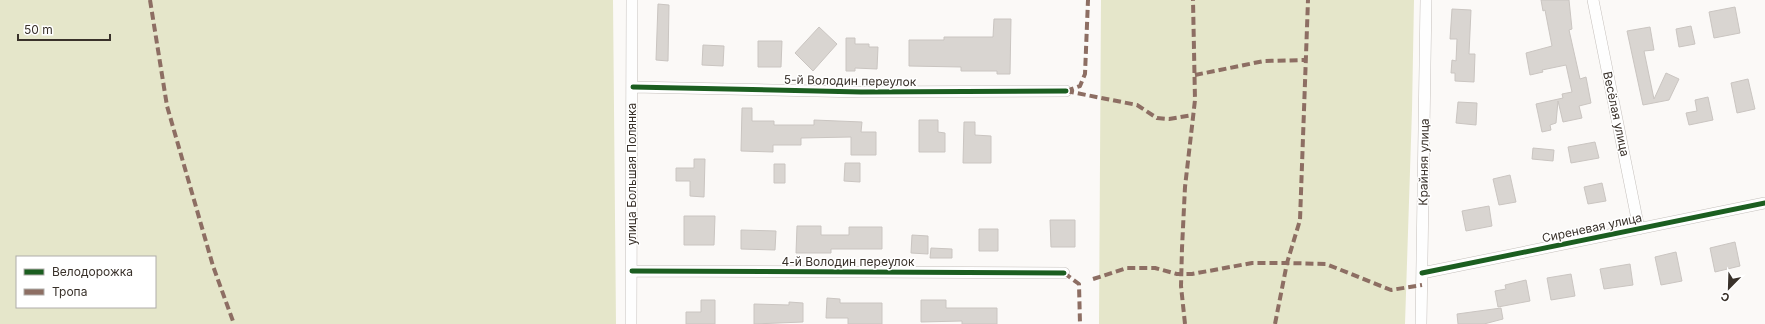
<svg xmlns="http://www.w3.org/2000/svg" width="1765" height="324" viewBox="0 0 1765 324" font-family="Inter,sans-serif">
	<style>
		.green { fill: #e5e6ca; fill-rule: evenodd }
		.building { fill: #d9d5d1; stroke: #cac5c1 }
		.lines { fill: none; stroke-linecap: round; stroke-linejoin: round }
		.street-casing { stroke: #c6c1bd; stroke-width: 12 }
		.street { stroke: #fefefe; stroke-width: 11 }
		.quiet { stroke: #8d6e63; stroke-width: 4; stroke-dasharray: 8 4; stroke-linecap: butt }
		.cycleway-casing { stroke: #fff; stroke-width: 8 }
		.cycleway { stroke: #1b5e20; stroke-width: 5 }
		.labels { text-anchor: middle; stroke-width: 3; stroke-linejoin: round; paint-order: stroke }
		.street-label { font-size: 12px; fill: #39312a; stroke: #fff }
	</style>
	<rect width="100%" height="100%" fill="#fbf9f7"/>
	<path class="green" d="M0,0H613L616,324H0ZM17,257H155V307H17Z
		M1101,0H1414L1412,110L1405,324H1099Z"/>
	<path class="building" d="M1541,0H1569L1572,29L1569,30L1580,79L1586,77L1591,103L1579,106L1582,118L1563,122L1558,101L1556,123L1550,125L1551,130L1542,132L1536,104L1563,98L1562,94L1572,92L1566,65L1542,70L1543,72L1530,75L1526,53L1552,46L1545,10L1543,11Z
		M658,4L669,5L668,61L656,60Z
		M1735,7L1740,33L1714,38L1709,12Z
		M1452,9L1471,10L1469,54H1475L1474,82L1455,81V73H1451L1452,60L1456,61L1457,39H1450Z
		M994,19H1011L1010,74H997V71H961V67L909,66V40H944V37H993Z
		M1691,26L1695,44L1679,47L1676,29Z
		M819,27L837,44L813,71L795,53Z
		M1650,27L1654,50L1644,51L1654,99L1666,73L1679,79L1669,100L1643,105L1627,31Z
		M846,38H855V44H869V47H878L877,69L855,68V71H846Z
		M758,41H782L781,67H758Z
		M703,45L724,46L723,66L702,65Z
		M1748,79L1755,109L1737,113L1731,83Z
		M1708,97L1713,120L1689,125L1686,113L1697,111L1695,100Z
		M1458,102L1477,103L1476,125L1456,123Z
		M742,108H752V121H774V125H814V120L862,122L861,132H876V155H851V137L801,138V145H773V152L741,151Z
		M919,120H938V132L945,133V152H919Z
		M964,122H975V135L991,136V163H963Z
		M1595,142L1599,158L1571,163L1568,147Z
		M1533,148L1554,150L1553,161L1532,159Z
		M694,159H705L704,197L690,196V181H676V168H694Z
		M845,163H860V182L844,181Z
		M774,164H785V183H774Z
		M1510,175L1516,202L1499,205L1493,179Z
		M1602,183L1606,201L1588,204L1584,187Z
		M1489,206L1492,226L1466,231L1462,211Z
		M684,216H715L714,245H684Z
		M1050,220H1075V247H1051Z
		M797,226H821V235H849V227H882V249H831V253H796Z
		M979,229H998V251H979Z
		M741,230L776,231L775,250L741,249Z
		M912,235L928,236V254L911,253Z
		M1735,242L1740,266L1715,272L1710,248Z
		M931,248L952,249V258H930Z
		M1676,252L1682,281L1661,285L1655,257Z
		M1630,264L1633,285L1604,289L1600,269Z
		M1571,274L1575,296L1551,300L1547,278Z
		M1526,280L1530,301L1498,307L1495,291L1506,289L1505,285Z
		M827,298L840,299V303H882V324H848V318H826Z
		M701,300H715V324H686V312H701Z
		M921,300H946V308H997V324H962V321L921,322Z
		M789,302L803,303V322L754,324V304L789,305Z
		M1501,308L1503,319L1484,324H1458L1457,314Z"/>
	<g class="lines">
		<defs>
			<path id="street" d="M1593,0L1639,229
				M633,87L861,92L1066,91
				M632,271L1064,273
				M1422,273L1765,203
				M631,324L632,0
				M1421,324L1426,0"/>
		</defs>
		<use href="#street" class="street-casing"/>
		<use href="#street" class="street"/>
		<path class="quiet" d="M150,0L167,106L213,266L234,324
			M1195,75L1264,61L1305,60
			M1066,91L1137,105L1157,118L1169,119L1193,115
			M1066,91L1080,86L1085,74L1088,0
			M1064,273L1079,284L1080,324
			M1093,279L1127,268H1155L1177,274H1192L1252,263H1287L1326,264L1391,290L1422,285
			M1185,324L1181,286L1182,248L1185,187L1195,100L1193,0
			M1275,324L1287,263L1300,220L1308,0"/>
		<defs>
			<path id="cycleway" d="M633,87L861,92L1066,91
				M632,271L1064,273
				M1422,273L1765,203"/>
		</defs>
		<use href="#cycleway" class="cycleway-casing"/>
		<use href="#cycleway" class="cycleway"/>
	</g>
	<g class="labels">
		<g class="street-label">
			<text transform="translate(850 81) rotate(1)" y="4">5-й Володин переулок</text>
			<text transform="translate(1616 114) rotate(78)" y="4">Весёлая улица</text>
			<text transform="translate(1424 162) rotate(-89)" y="4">Крайняя улица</text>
			<text transform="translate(632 174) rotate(-90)" y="4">улица Большая Полянка</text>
			<text transform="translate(1592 228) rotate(-12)" y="4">Сиреневая улица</text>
			<text x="848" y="266">4-й Володин переулок</text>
		</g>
	</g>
	<rect x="16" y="256" width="140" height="52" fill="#ffffff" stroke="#b0adaa"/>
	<rect x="24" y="269" width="20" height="6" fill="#1b5e20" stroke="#b0adaa"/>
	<text x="52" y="276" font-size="12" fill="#39312a">Велодорожка</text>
	<rect x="24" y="289" width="20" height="6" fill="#8d6e63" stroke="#b0adaa"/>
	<text x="52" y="296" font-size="12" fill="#39312a">Тропа</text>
	<g transform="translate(1729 288) rotate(203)" stroke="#ffffff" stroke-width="3" paint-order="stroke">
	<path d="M0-3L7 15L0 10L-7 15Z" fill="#39312a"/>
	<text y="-6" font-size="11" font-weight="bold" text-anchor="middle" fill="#39312a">С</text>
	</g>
	<path d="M18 34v6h92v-6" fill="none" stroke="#39312a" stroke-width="2"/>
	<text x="24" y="34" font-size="12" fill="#39312a" stroke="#ffffff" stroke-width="3" paint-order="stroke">50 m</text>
</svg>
